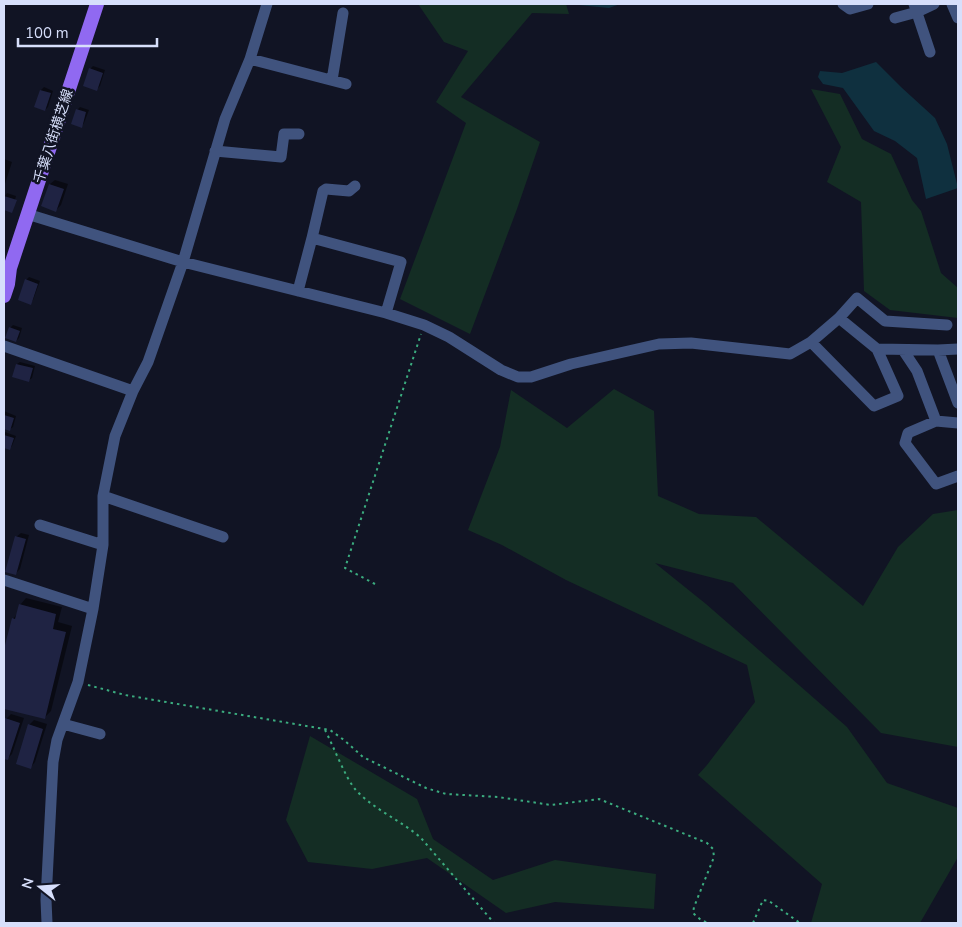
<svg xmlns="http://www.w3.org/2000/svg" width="962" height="927" viewBox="0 0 962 927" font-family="'Nunito Sans','Noto Sans JP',sans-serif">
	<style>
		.green { fill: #142d24 }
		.water { fill: #0f303f }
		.shadow { fill: #0007 }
		.building { fill: #1f2343 }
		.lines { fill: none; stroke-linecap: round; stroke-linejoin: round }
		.path { stroke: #3bac7f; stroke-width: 2; stroke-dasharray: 2.5 4; stroke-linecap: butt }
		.minor { stroke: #40537e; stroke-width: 11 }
		.major { stroke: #9069f1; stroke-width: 14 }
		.labels { text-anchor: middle; stroke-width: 5; stroke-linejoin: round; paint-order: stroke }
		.street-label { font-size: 14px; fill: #d7dffb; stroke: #111424 }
	</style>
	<rect width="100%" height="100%" fill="#111424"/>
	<path class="green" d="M418,4H566L569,14L532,13L461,97L540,142L517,209L470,334L400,299L466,123L436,102L468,51L444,42Z
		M811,89L840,94L862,139L891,154L912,200L921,211L941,273L958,288V318L890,310L864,291L861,202L827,182L841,147Z
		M614,389L654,411L658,496L699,514L756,517L863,606L898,547L933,514L958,510V747L881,733L733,583L655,563L706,604L847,727L887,783L958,808V857L920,923H811L822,884L698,775L707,765L755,702L747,665L566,580L502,545L468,530L500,447L511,390L567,428Z
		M310,736L417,799L433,839L493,880L555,860L656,874L654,909L555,902L506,913L427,858L372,869L308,862L286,820Z"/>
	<path class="water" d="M569,4H620L609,8Z
		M876,62L901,87L935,118L947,144L958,188L926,199L917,158L895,141L874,131L843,88L823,84L818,77L820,71L842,73Z"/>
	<path class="shadow" d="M93,66L105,70L100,86L97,89L90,69Z
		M44,87L53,91L48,107L45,110L36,107L41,90Z
		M80,107L89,110L84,123L82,126L77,110Z
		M4,159L12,162L4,187Z
		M55,180L68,184L61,205L56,210L50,184Z
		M7,193L16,196L12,212L4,209V198Z
		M29,277L40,281L33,300L30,303L26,280Z
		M13,325L22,328L19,338L16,341L10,328Z
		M20,362L35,366L32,378L29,380L17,364Z
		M4,411L16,416L13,427L10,429L4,427Z
		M5,432L16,436L12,446L9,449L4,447Z
		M21,533L29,535L20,569L16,573V537Z
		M26,598L62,607L58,622L72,626L51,711L44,718L4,708V655L13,619L17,614L20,605Z
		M11,714L24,718L12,754L7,759L4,758V726L6,719Z
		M34,720L47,724L35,762L31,767L29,725Z"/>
	<path class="building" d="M89,68L103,73L97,91L83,86Z
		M40,90L51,93L45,111L34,107Z
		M76,109L86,112L82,128L71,124Z
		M49,184L64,189L56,212L41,206Z
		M4,196L17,200L12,213L4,210Z
		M25,279L38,284L31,305L18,300Z
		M9,327L20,331L16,342L5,338Z
		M16,364L33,368L29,382L12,377Z
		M4,415L14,418L10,431L4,429Z
		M4,435L14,438L10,450L4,448Z
		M15,536L26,539L16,575L5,572Z
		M19,604L56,614L53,629L66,632L45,719L4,709V649L12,618L15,619Z
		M5,718L20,723L8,760L4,759Z
		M28,724L43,729L31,769L16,764Z"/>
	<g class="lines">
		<path class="path" d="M375,584L345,568L421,334
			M88,685L125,695L330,730L344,740L363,757L426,788L446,794L498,797L551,805L599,799L707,843L713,849L714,857L694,907L693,913L701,920L708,923
			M325,730C333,745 345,777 355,789C371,808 402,821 421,838L494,923
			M753,923L763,900L769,901L800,923"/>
		<path class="minor" d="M843,4L850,9L868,4
			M914,4L930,52
			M952,4L958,18
			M895,18L917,12L934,4
			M250,59L346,84
			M332,80L343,13
			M215,151L281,157L284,134H299
			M27,214L183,262L386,313L424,325L449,337L501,370L518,377H531L571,364L659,344L691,343L790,354L811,342L839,318L857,298L885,321L947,325
			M312,238L323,191L326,189L349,191L355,186
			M298,291L312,238L401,262L386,313
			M839,318L877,349L938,350L958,349
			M811,342L874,406L898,396L877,349
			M4,346L133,391
			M903,350L917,371L936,421
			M938,350L958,403
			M958,423L936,421L908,433L905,443L936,484L958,476
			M103,496L223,537
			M40,525L103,545
			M4,580L93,609
			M63,724L100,734
			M47,923L46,900L53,762L57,740L78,682L93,609L103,545V496L115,436L133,391L148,362L183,262L225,119L250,59L267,4"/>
		<path class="major" d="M4,296L8,284L10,268L97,4"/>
	</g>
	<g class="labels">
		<g class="street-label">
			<text transform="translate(53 136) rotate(-72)" y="5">千葉八街横芝線</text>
		</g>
	</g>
	<rect width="962" height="927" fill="none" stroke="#d7dffb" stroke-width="10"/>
	<g transform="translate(40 887) rotate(287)" stroke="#111424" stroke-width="4" paint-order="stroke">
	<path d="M0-4L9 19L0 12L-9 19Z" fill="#d7dffb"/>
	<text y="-8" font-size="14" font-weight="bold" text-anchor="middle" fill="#d7dffb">N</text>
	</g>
	<path d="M18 38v8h139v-8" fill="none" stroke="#d7dffb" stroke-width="2.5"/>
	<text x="25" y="38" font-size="15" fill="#d7dffb" stroke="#111424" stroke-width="4" paint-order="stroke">100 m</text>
</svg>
